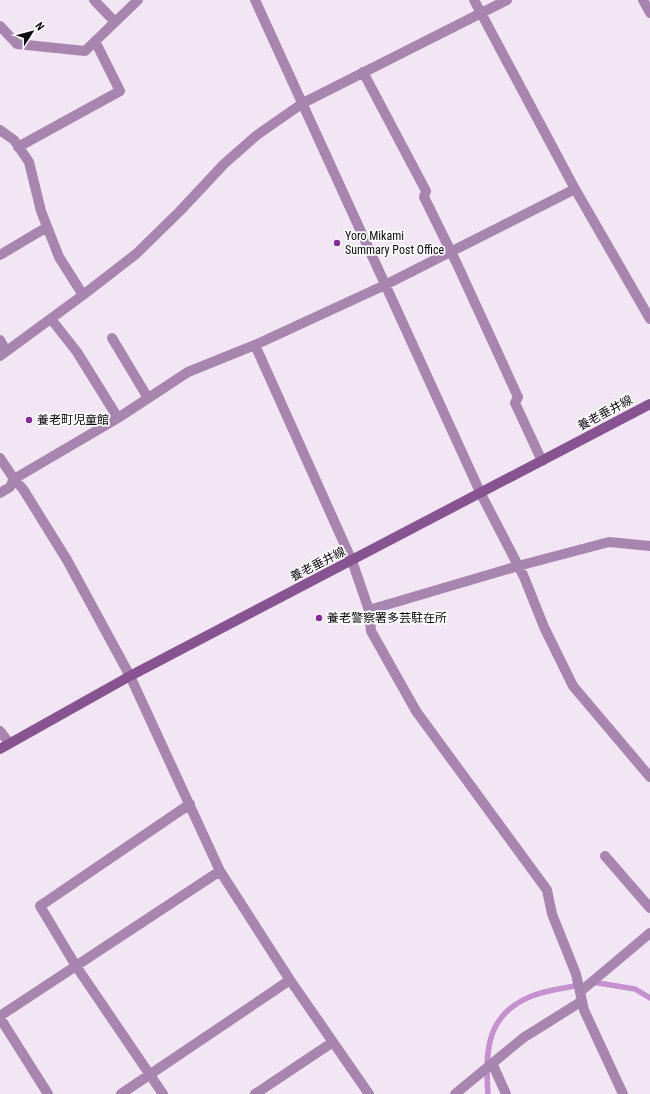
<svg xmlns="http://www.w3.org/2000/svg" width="650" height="1094" viewBox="0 0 650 1094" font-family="'Roboto Condensed','Noto Sans JP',sans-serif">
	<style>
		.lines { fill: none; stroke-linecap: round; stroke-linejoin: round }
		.stream { stroke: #c491ce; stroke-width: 5.5 }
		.minor { stroke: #a885af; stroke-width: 10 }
		.secondary { stroke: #875391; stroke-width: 10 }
		.poi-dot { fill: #862c98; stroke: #fff; stroke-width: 1.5 }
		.labels { text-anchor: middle; stroke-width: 3.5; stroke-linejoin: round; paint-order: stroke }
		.poi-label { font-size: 12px; fill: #0e0a0f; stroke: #fff; text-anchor: start }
		.street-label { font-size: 12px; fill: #0e0a0f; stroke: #fff }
	</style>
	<rect width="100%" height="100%" fill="#f2e5f4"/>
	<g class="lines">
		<path class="stream" d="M592,982L635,989L650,998
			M488,1094C485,1051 486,1014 532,996C546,990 565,988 580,985"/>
		<path class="minor" d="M94,0L115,22
			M255,0L481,494L524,577L544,627L573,686L650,777
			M474,0L575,189L650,319
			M643,0L650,13
			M0,26L17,44L85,51L138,0
			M363,72L426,191L424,197L457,264L518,397L515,403L542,461
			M0,130L14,140L29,162L41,211L59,257L83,295
			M18,147L120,91L95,41
			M0,255L47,227
			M51,319L77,352L118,418
			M112,338L148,398
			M0,340L6,351
			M255,345L352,561L369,610L371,631L416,711L547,890L552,914L576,974L584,1010L623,1094
			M0,356L83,295L136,254L180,211L224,164L257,135L303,103L507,0
			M0,458L14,479L23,489L67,560L130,676L220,871L290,980L369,1094
			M0,493L10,487L14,479L118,418L188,372L255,345L385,285L575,189
			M369,610L518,566L609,542L650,546
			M0,731L9,743
			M605,856L650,908
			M581,991L650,933
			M0,1016L220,871
			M0,1018L48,1094
			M492,1063L506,1094
			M121,1094L290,980
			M163,1094L76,966L40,906L190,804
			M255,1094L333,1042
			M455,1094L523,1038L582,1001"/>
		<path class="secondary" d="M0,749L130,676L650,404"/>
	</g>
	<g class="poi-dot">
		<circle cx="337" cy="243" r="4"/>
		<circle cx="29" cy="420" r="4"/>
		<circle cx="319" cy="618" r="4"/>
	</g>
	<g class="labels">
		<g class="poi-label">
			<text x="345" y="240">Yoro Mikami<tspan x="345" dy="14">Summary Post Office</tspan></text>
			<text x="37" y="424">養老町児童館</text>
			<text x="327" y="622">養老警察署多芸駐在所</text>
		</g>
		<g class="street-label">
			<text transform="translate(605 413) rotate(-28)" y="4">養老垂井線</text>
			<text transform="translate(318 564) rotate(-27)" y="4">養老垂井線</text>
		</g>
	</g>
	<g transform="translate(32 32) rotate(54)" stroke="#ffffff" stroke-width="3" paint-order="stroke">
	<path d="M0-3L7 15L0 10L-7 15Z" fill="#0e0a0f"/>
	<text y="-6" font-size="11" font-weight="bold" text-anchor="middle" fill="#0e0a0f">N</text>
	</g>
</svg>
